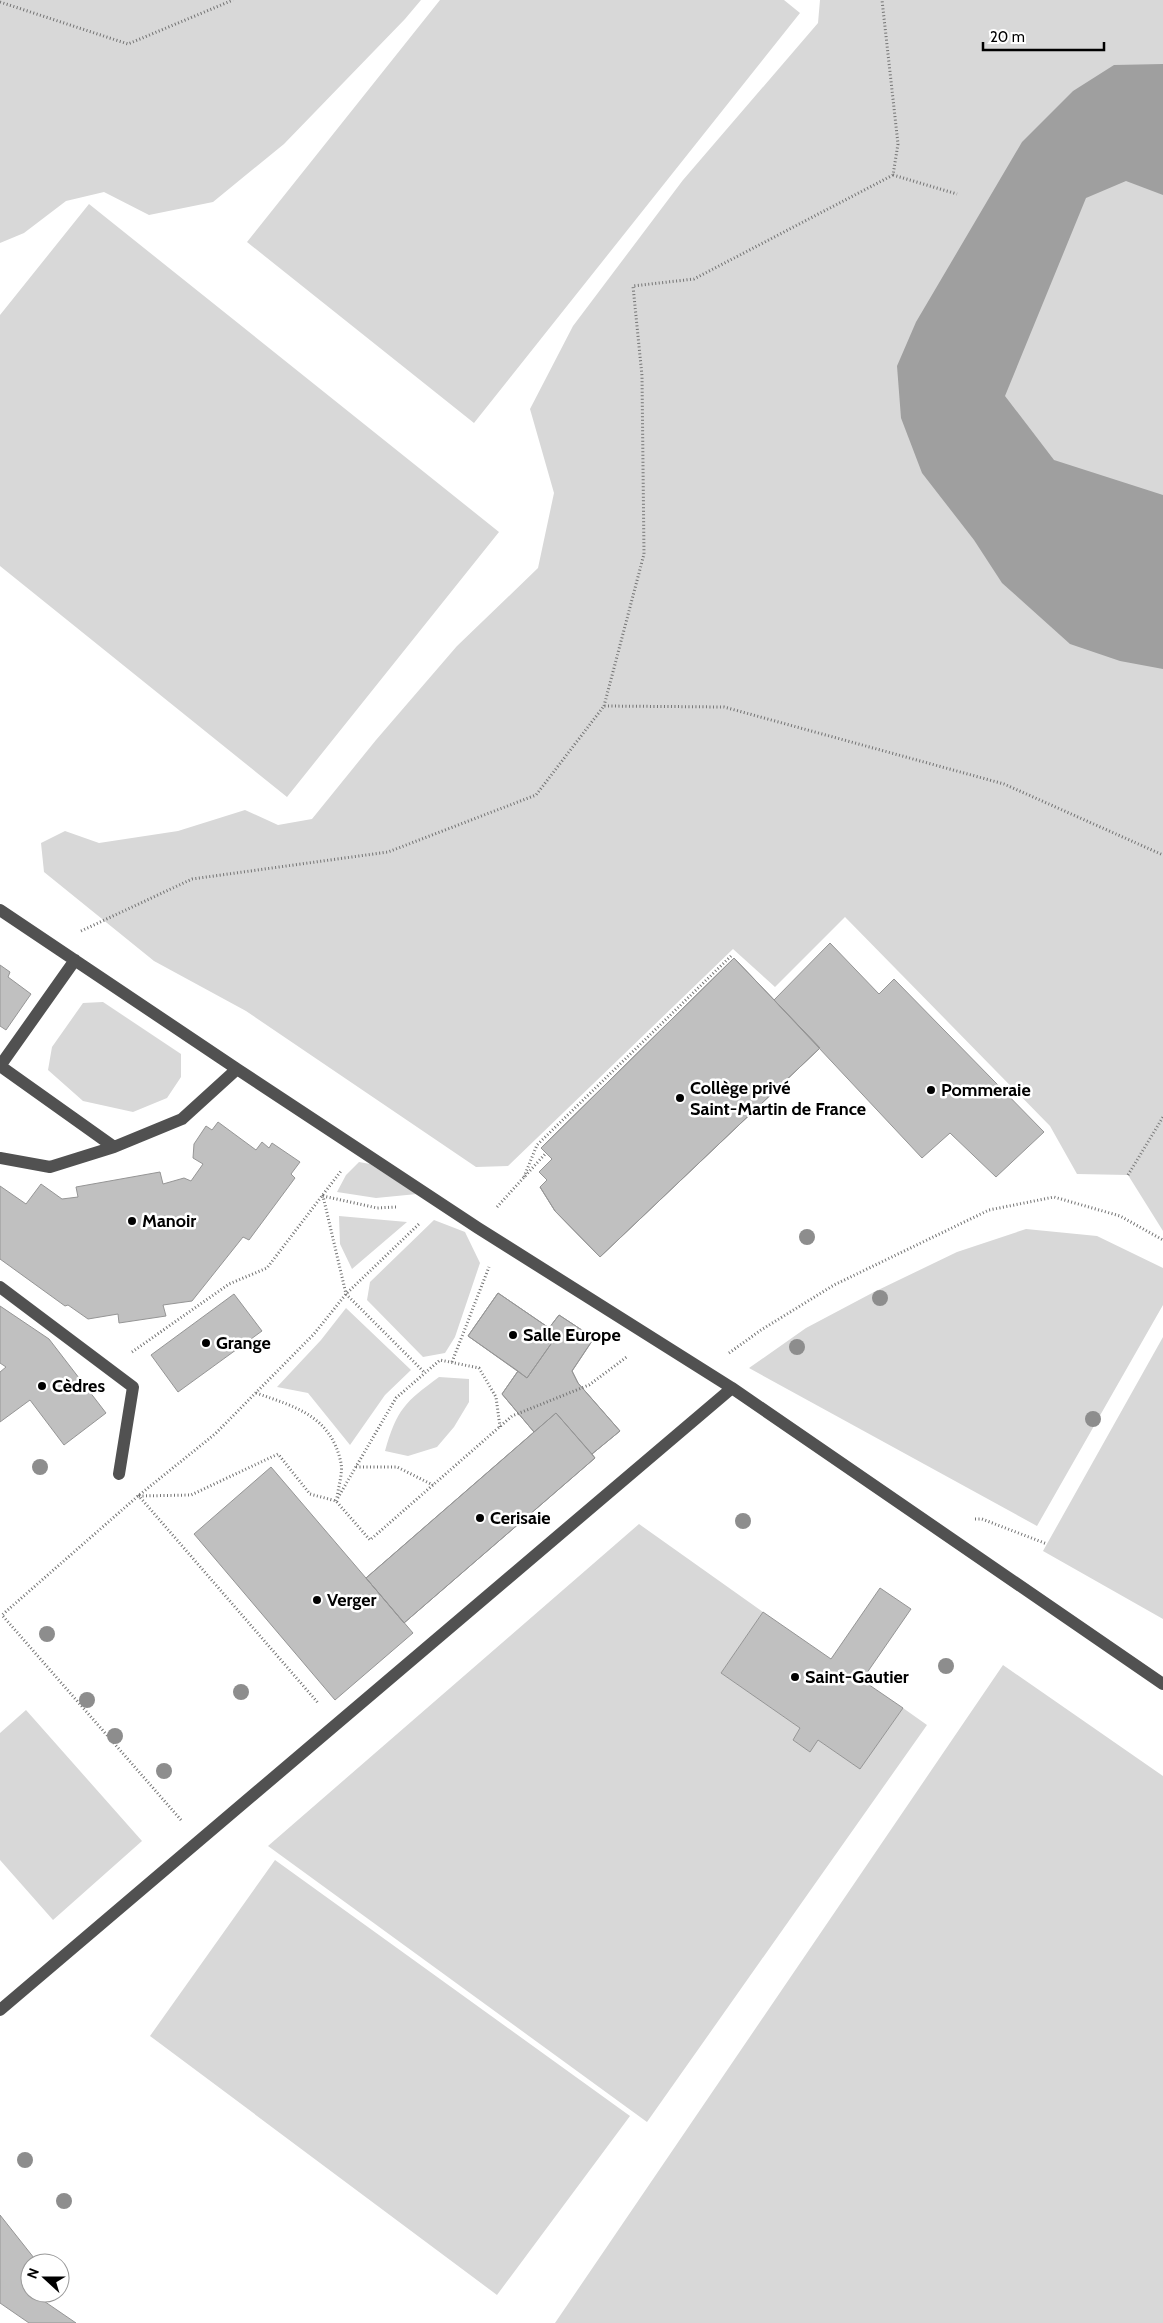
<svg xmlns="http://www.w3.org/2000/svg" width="1163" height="2323" viewBox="0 0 1163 2323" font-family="Cabin,sans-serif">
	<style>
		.green { fill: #d8d8d8 }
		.water { fill: #9f9f9f }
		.building { fill: #c0c0c0; stroke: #959595 }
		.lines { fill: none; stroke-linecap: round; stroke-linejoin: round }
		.path { stroke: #737373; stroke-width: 3; stroke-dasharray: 1 2.5; stroke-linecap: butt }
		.minor { stroke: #515151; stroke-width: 12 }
		.tree { fill: #8d8d8d }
		.poi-dot { fill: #000; stroke: #fff; stroke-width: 2 }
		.labels { text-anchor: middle; stroke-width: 5; stroke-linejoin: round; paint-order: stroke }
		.poi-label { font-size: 18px; font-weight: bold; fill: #000; stroke: #fff; text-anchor: start }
	</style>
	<rect width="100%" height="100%" fill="#fff"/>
	<path class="green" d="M0,0H421L405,19L284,144L213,202L149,215L104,192L66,201L24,233L0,243Z
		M440,0H784L800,13L474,423L247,242Z
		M820,0H1163V1231L1128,1175L1077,1174L1050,1126L845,917L775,987L733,949L508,1166L476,1167L246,1011L154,961L44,872L41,843L65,831L99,843L178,831L245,810L278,825L312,819L376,740L457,646L538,568L554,493L530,409L573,326L683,180L818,23Z
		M89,204L499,532L287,797L0,566V315Z
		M103,1002L181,1054V1077L167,1098L133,1112L83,1101L48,1070L52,1047L83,1003Z
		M359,1162L370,1164L417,1194L376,1198L337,1192L346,1175Z
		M339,1216L407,1222L352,1269L340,1244Z
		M434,1220L465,1232L480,1263L455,1337L445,1353L423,1357L367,1300L370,1282Z
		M1026,1229L1097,1236L1163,1268V1305L1037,1526L749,1368L806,1328L874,1292L957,1252Z
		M346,1308L411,1370L385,1395L350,1445L308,1393L277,1387L321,1340Z
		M1163,1337V1619L1043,1551Z
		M439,1377L469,1379V1402L454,1427L437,1447L408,1456L385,1451C397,1409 405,1402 439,1377Z
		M639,1524L763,1612L721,1673L800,1728L793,1740L810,1752L818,1740L860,1769L903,1708L927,1725L647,2122L268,1846Z
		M1003,1665L1163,1776V2323H555Z
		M26,1710L142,1841L53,1920L0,1860V1733Z
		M275,1860L630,2116L497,2295L150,2036Z"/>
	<path class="water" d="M1163,64V195L1126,181L1086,198L1005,396L1054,460L1163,495V669L1120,661L1070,644L1002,583L974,540L922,473L901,418L897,366L916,322L1022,142L1073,91L1114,65Z"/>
	<path class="building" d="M830,943L879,994L894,979L1044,1132L996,1177L950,1133L922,1158L774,1000Z
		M734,958L820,1048L600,1257L555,1211L540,1187L547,1180L539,1172L552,1159L541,1148Z
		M734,958L820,1048L600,1257L555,1211L540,1187L547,1180L539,1172L552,1159L541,1148Z
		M0,965L10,972L8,977L31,994L6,1030L0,1026Z
		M218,1122L256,1150L262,1142L269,1148L272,1143L300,1162L291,1174L295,1178L249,1240L243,1237L192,1301L163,1305L166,1316L119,1323L118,1314L88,1319L68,1305L65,1306L0,1259V1186L26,1204L41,1184L62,1199L78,1197L76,1187L160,1172L163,1184L184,1178L191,1181L203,1164L193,1158L194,1144L206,1126L212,1130Z
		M498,1293L549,1328L559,1315L594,1338L572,1371L578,1383L620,1431L592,1454L595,1458L404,1623L366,1578L534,1432L502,1394L518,1371L468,1336Z
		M498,1293L558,1334L527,1378L468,1336Z
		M234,1294L262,1331L178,1392L151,1355Z
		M0,1306L49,1339L106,1413L64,1445L30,1400L0,1422V1372L6,1367L0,1363Z
		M559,1315L594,1338L572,1371L578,1383L620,1431L592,1454L556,1413L534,1432L502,1394L518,1371L527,1378L558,1334L549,1328Z
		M556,1413L595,1458L404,1623L366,1578Z
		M271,1467L413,1633L335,1700L194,1534Z
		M880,1588L911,1609L862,1680L903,1708L860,1769L818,1740L810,1752L793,1740L800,1728L721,1673L763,1612L831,1659Z
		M0,2215L38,2263H30V2293H40L38,2297L76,2323H29L0,2303Z"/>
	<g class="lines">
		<path class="path" d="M0,2L128,44L233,0
			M893,175L957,194
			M604,706L644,554L642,376L633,286L694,279L893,175L898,144L882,0
			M81,931L192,879L388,852L536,795L604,706L724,707L1004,784L1163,855
			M1128,1175L1163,1117
			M524,1177L537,1145L731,956
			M396,1207L377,1208L323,1196L346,1294L425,1373
			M497,1207L546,1153
			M132,1352L229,1284L267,1268L341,1171
			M729,1353L761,1330L834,1285L989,1210L1054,1197L1120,1216L1163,1240
			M452,1362L489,1267
			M256,1393C296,1407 331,1416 341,1463C343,1473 338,1488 337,1498
			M356,1467H397L433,1485
			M138,1495L319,1704
			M139,1496L191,1495L278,1454L310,1494L336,1501L370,1540L512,1416L589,1385L628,1356
			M336,1501L396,1398L440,1360L479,1368L496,1397L500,1427
			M975,1519H982L1047,1544
			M181,1820L2,1615L138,1496L215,1434L314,1334L346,1294L420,1223"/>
		<path class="minor" d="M0,910L237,1069L182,1119L114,1147L50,1167L0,1158
			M0,1066L114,1147
			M0,1066L75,960
			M237,1069L478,1228L732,1388L1163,1684
			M0,1287L133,1387L119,1474
			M0,2010L732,1388"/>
	</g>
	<g class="tree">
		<circle cx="807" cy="1237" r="8"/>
		<circle cx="880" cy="1298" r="8"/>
		<circle cx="797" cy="1347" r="8"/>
		<circle cx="1093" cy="1419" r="8"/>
		<circle cx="40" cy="1467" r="8"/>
		<circle cx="743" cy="1521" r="8"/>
		<circle cx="47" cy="1634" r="8"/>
		<circle cx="946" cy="1666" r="8"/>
		<circle cx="241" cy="1692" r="8"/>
		<circle cx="87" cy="1700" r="8"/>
		<circle cx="115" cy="1736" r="8"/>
		<circle cx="164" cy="1771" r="8"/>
		<circle cx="25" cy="2160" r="8"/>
		<circle cx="64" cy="2201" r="8"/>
	</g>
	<g class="poi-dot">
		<circle cx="931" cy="1090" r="5"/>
		<circle cx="680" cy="1098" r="5"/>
		<circle cx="132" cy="1221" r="5"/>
		<circle cx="513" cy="1335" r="5"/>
		<circle cx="206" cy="1343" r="5"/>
		<circle cx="42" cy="1386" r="5"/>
		<circle cx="480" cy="1518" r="5"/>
		<circle cx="317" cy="1600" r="5"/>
		<circle cx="795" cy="1677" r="5"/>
	</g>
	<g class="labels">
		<g class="poi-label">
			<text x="690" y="1094">Collège privé<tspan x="690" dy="21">Saint-Martin de France</tspan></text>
			<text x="941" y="1096">Pommeraie</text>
			<text x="142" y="1227">Manoir</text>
			<text x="523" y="1341">Salle Europe</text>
			<text x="216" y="1349">Grange</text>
			<text x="52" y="1392">Cèdres</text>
			<text x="490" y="1524">Cerisaie</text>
			<text x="327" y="1606">Verger</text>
			<text x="805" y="1683">Saint-Gautier</text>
		</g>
	</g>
	<g transform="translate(45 2278) rotate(291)"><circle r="24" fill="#ffffff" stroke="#999999"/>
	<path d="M0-4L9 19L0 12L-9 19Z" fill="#000000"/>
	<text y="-8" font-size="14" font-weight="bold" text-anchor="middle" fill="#000000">N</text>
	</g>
	<path d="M983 42v8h121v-8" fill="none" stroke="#000000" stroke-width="2.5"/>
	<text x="990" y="42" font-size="15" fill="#000000" stroke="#ffffff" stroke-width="4" paint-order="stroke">20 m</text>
</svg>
